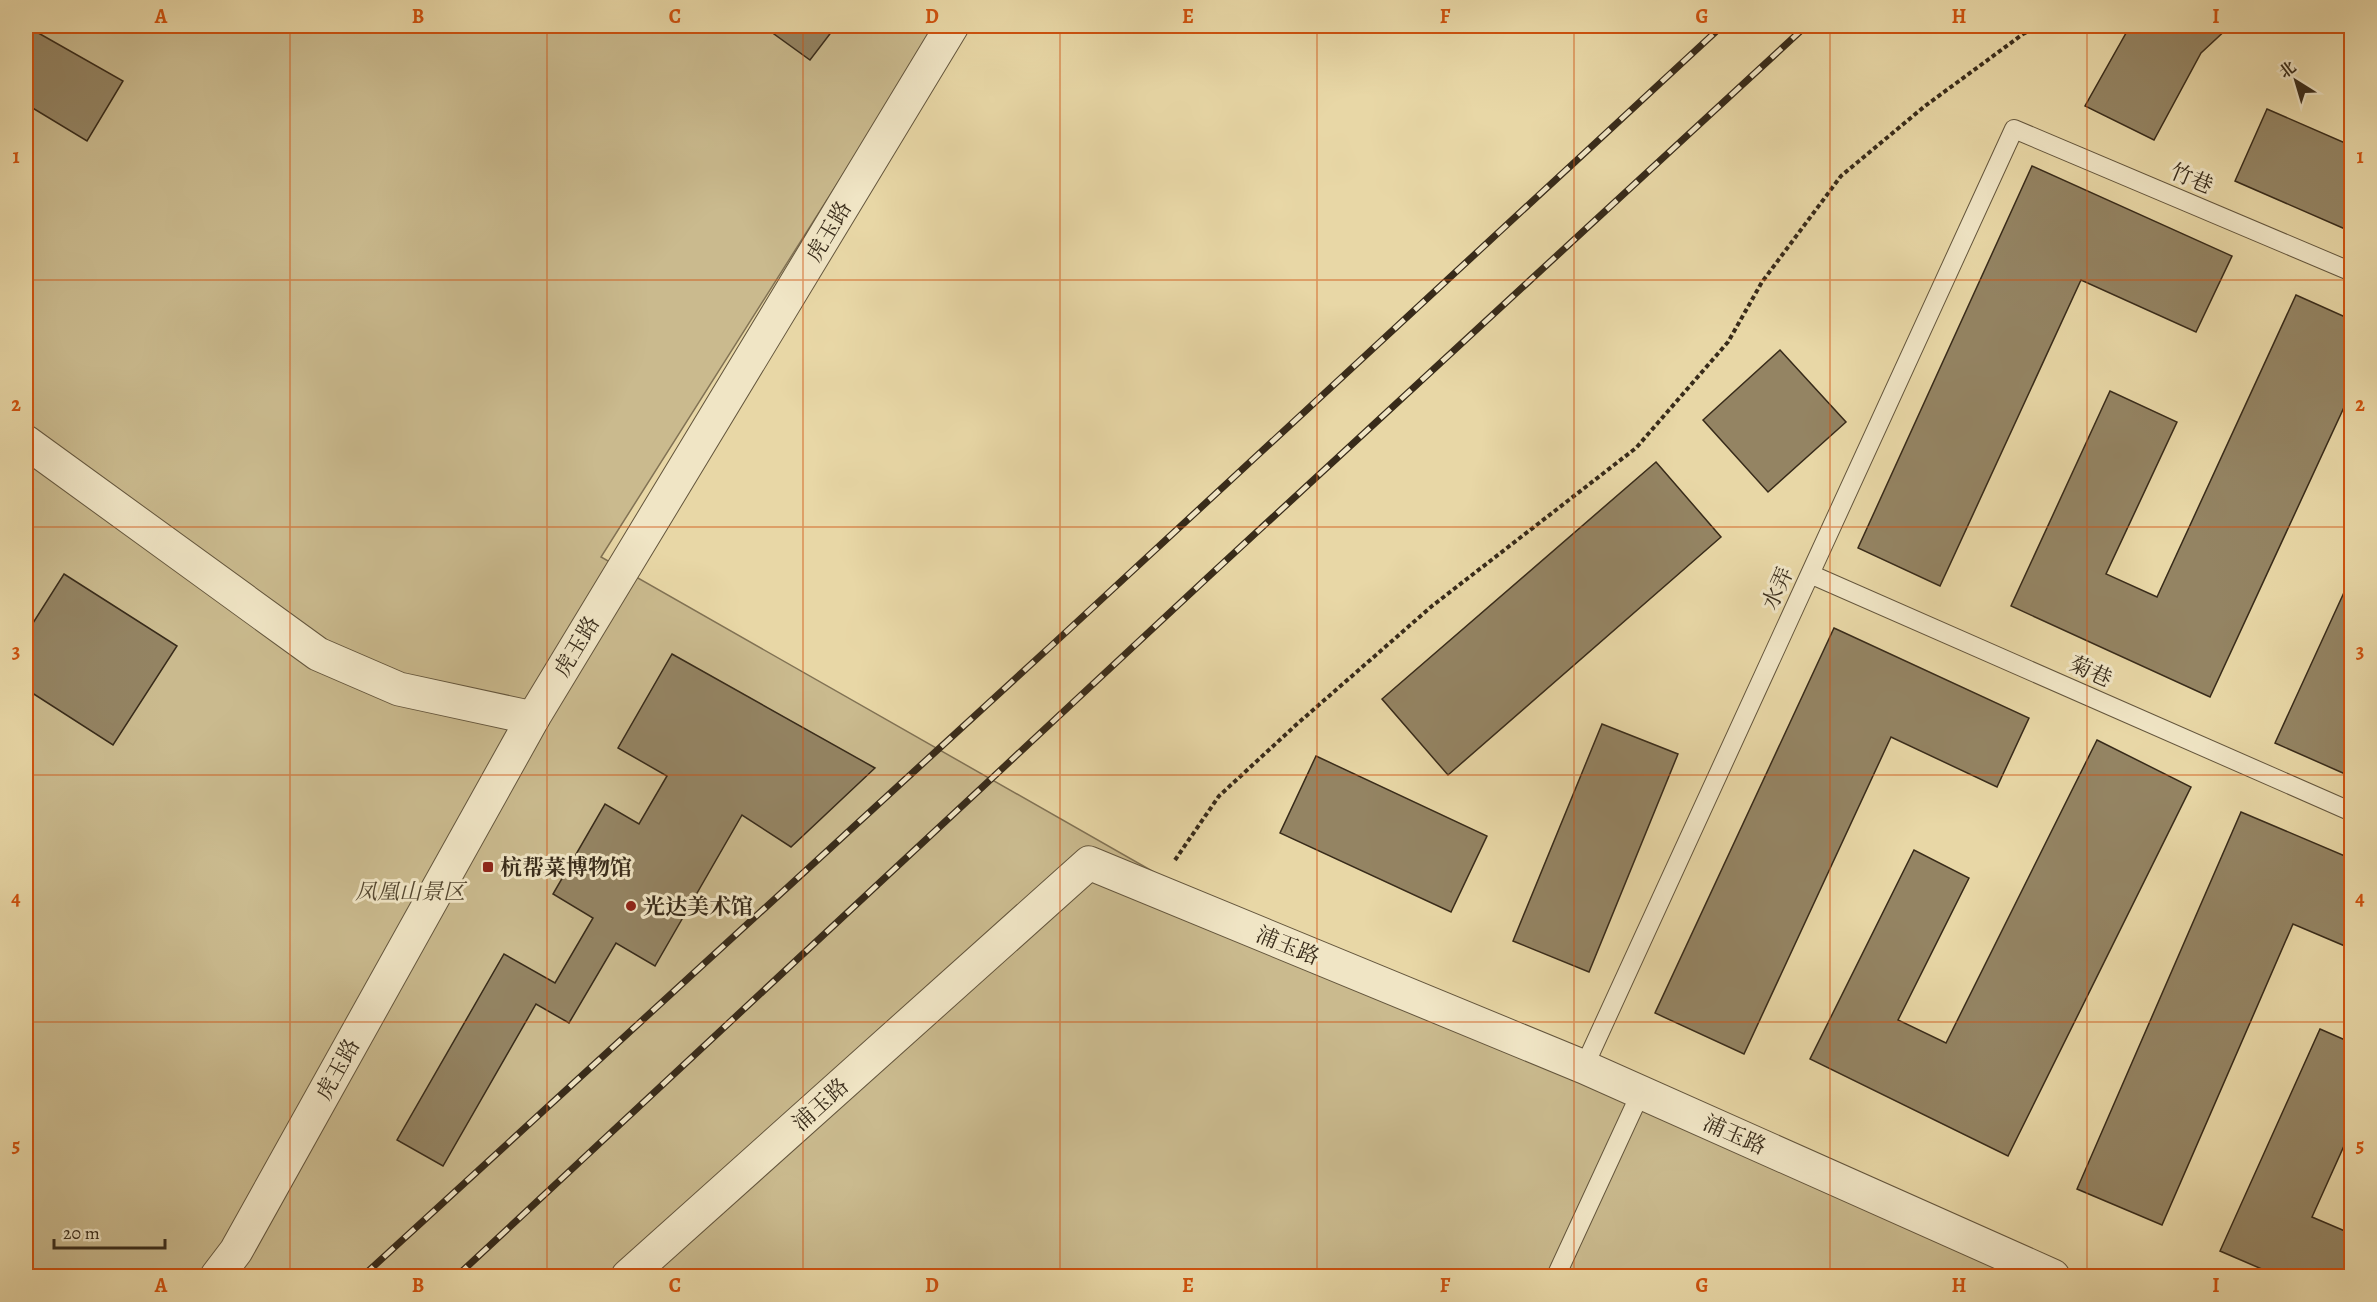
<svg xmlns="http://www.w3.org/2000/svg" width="2377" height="1302" viewBox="0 0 2377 1302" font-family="Alegreya,'Noto Serif SC',serif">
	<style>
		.green { fill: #caba8e; stroke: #817254; stroke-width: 1.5 }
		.building { fill: #948463; stroke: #382b1a; stroke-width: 1.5 }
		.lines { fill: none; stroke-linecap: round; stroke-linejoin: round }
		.service-casing { stroke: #64563d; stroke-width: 20 }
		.minor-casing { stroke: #64563d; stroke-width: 35 }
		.tertiary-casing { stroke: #64563d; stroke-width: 35 }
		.path { stroke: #382b1a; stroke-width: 4; stroke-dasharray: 4.5 3; stroke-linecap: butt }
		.service { stroke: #f0e5c5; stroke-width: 18 }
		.minor { stroke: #f0e5c5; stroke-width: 33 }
		.tertiary { stroke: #f0e5c5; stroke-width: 33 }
		.rail-casing { stroke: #382b1a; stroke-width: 7 }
		.rail { stroke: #f0e5c5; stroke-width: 4.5; stroke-dasharray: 14; stroke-linecap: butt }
		.grid { fill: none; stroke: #ce520e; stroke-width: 1.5; stroke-opacity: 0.55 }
		.poi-dot { fill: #8f2418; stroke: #f0e5c5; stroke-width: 2 }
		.labels { text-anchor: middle; stroke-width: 6; stroke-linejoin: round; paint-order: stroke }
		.street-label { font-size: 22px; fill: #382b1a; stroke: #f0e5c5 }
		.poi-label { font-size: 22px; font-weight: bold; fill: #382b1a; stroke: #f0e5c5; text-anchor: start }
		.park-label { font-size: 22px; font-style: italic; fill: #554831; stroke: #f0e5c5 }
		.neatline { fill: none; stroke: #ce520e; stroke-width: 2 }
		.grid-label { font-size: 20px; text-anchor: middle; font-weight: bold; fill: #ce520e }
	</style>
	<rect width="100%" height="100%" fill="#e8d7a6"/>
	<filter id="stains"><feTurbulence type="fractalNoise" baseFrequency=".00333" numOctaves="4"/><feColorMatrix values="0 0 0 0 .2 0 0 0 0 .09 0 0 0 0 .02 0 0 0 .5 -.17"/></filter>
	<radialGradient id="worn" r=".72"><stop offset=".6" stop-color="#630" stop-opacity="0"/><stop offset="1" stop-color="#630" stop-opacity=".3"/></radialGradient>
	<path class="green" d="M26,26H937L601,557L1217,908L2063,1276H26Z"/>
	<path class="building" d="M26,26L123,81L87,141L26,104Z
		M763,26H836L810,60Z
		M2130,26H2230L2201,53L2154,140L2085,106Z
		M2267,109L2352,146V232L2235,181Z
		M2032,166L2232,256L2196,332L2081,280L1940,586L1858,548Z
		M2296,295L2352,320V390L2210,697L2011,606L2110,391L2177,422L2106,574L2157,597Z
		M1780,350L1846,422L1768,492L1703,420Z
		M1656,462L1721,537L1448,775L1382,699Z
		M64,574L177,646L113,745L26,689V634Z
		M2352,575V777L2275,743Z
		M1834,628L2029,718L1997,787L1891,737L1744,1054L1655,1013Z
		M672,654L875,768L791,847L742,815L655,966L616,943L569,1023L536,1004L443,1166L397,1140L504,954L555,983L593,918L553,894L605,804L639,824L667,776L618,748Z
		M1602,724L1678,754L1589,972L1513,941Z
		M2097,740L2191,787L2008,1156L1810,1059L1914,850L1969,878L1898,1020L1946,1043Z
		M1316,756L1487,836L1451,912L1280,833Z
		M2241,812L2352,859V949L2293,924L2162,1225L2077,1189Z
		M2320,1029L2352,1043V1128L2312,1217L2352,1234V1276H2278L2220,1251Z"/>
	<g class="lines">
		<defs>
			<path id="service" d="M1810,574L2352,812
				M1584,1067L2014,129L2352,272
				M1556,1276L1641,1092"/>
			<path id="minor" d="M26,442L318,654L399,689L533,718
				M628,1276L1089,863L1584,1067L2053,1276"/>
			<path id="tertiary" d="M217,1276L236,1251L533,718L952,26"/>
		</defs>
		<use href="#service" class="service-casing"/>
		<use href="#minor" class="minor-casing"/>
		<use href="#tertiary" class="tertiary-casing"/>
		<path class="path" d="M1175,860L1219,796L1297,724L1432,606L1636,448L1728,342L1762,282L1841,176L1925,106L2023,34L2039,26"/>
		<use href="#service" class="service"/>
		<use href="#minor" class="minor"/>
		<use href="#tertiary" class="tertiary"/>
		<defs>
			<path id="rail" d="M363,1276L1051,646L1722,26
				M457,1276L1207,578L1806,26"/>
		</defs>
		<use href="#rail" class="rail-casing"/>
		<use href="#rail" class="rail"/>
	</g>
	<path class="grid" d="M290,26V1276M547,26V1276M803,26V1276M1060,26V1276M1317,26V1276M1574,26V1276M1830,26V1276M2087,26V1276M26,280H2352M26,527H2352M26,775H2352M26,1022H2352"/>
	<g class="poi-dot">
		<rect x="482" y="861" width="12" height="12" rx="3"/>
		<circle cx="631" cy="906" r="6"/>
	</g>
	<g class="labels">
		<g class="street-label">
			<text transform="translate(2192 178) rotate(23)" y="8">竹巷</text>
			<text transform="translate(828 231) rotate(-59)" y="8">虎玉路</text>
			<text transform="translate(1777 588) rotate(-65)" y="8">水弄</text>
			<text transform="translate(576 646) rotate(-59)" y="8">虎玉路</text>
			<text transform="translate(2091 671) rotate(24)" y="8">菊巷</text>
			<text transform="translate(1288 945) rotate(22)" y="8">浦玉路</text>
			<text transform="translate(337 1069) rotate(-61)" y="8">虎玉路</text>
			<text transform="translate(820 1104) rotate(-42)" y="8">浦玉路</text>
			<text transform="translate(1735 1134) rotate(24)" y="8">浦玉路</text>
		</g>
		<g class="poi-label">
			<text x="500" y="875">杭帮菜博物馆</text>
			<text x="643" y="914">光达美术馆</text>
		</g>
		<g class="park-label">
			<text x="410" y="899">凤凰山景区</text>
		</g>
	</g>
	<rect width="2377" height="1302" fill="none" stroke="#e8d7a6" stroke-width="66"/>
	<g transform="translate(2296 81) rotate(323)" stroke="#f0e5c5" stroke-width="4.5" paint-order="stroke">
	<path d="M0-4.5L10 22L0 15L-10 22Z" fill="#382b1a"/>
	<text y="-9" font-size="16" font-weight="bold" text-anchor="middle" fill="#382b1a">北</text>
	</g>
	<path d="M54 1239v9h111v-9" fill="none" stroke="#382b1a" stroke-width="3"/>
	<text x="63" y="1239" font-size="18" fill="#382b1a" stroke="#f0e5c5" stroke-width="4.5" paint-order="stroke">20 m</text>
	<rect x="33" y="33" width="2311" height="1236" class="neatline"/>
	<g class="grid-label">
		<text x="161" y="23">A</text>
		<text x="418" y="23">B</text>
		<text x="675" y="23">C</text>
		<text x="932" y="23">D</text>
		<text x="1188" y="23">E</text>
		<text x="1445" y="23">F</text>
		<text x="1702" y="23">G</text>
		<text x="1959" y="23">H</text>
		<text x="2216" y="23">I</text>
		<text x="16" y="163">1</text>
		<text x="2360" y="163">1</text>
		<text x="16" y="411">2</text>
		<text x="2360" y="411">2</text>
		<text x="16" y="658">3</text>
		<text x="2360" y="658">3</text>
		<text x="16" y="905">4</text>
		<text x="2360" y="905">4</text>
		<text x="16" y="1152">5</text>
		<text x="2360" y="1152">5</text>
		<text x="161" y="1292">A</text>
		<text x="418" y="1292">B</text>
		<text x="675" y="1292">C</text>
		<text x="932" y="1292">D</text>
		<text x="1188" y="1292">E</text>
		<text x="1445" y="1292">F</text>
		<text x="1702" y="1292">G</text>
		<text x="1959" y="1292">H</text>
		<text x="2216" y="1292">I</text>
	</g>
	<rect width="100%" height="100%" filter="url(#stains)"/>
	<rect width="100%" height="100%" fill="url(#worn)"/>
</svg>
